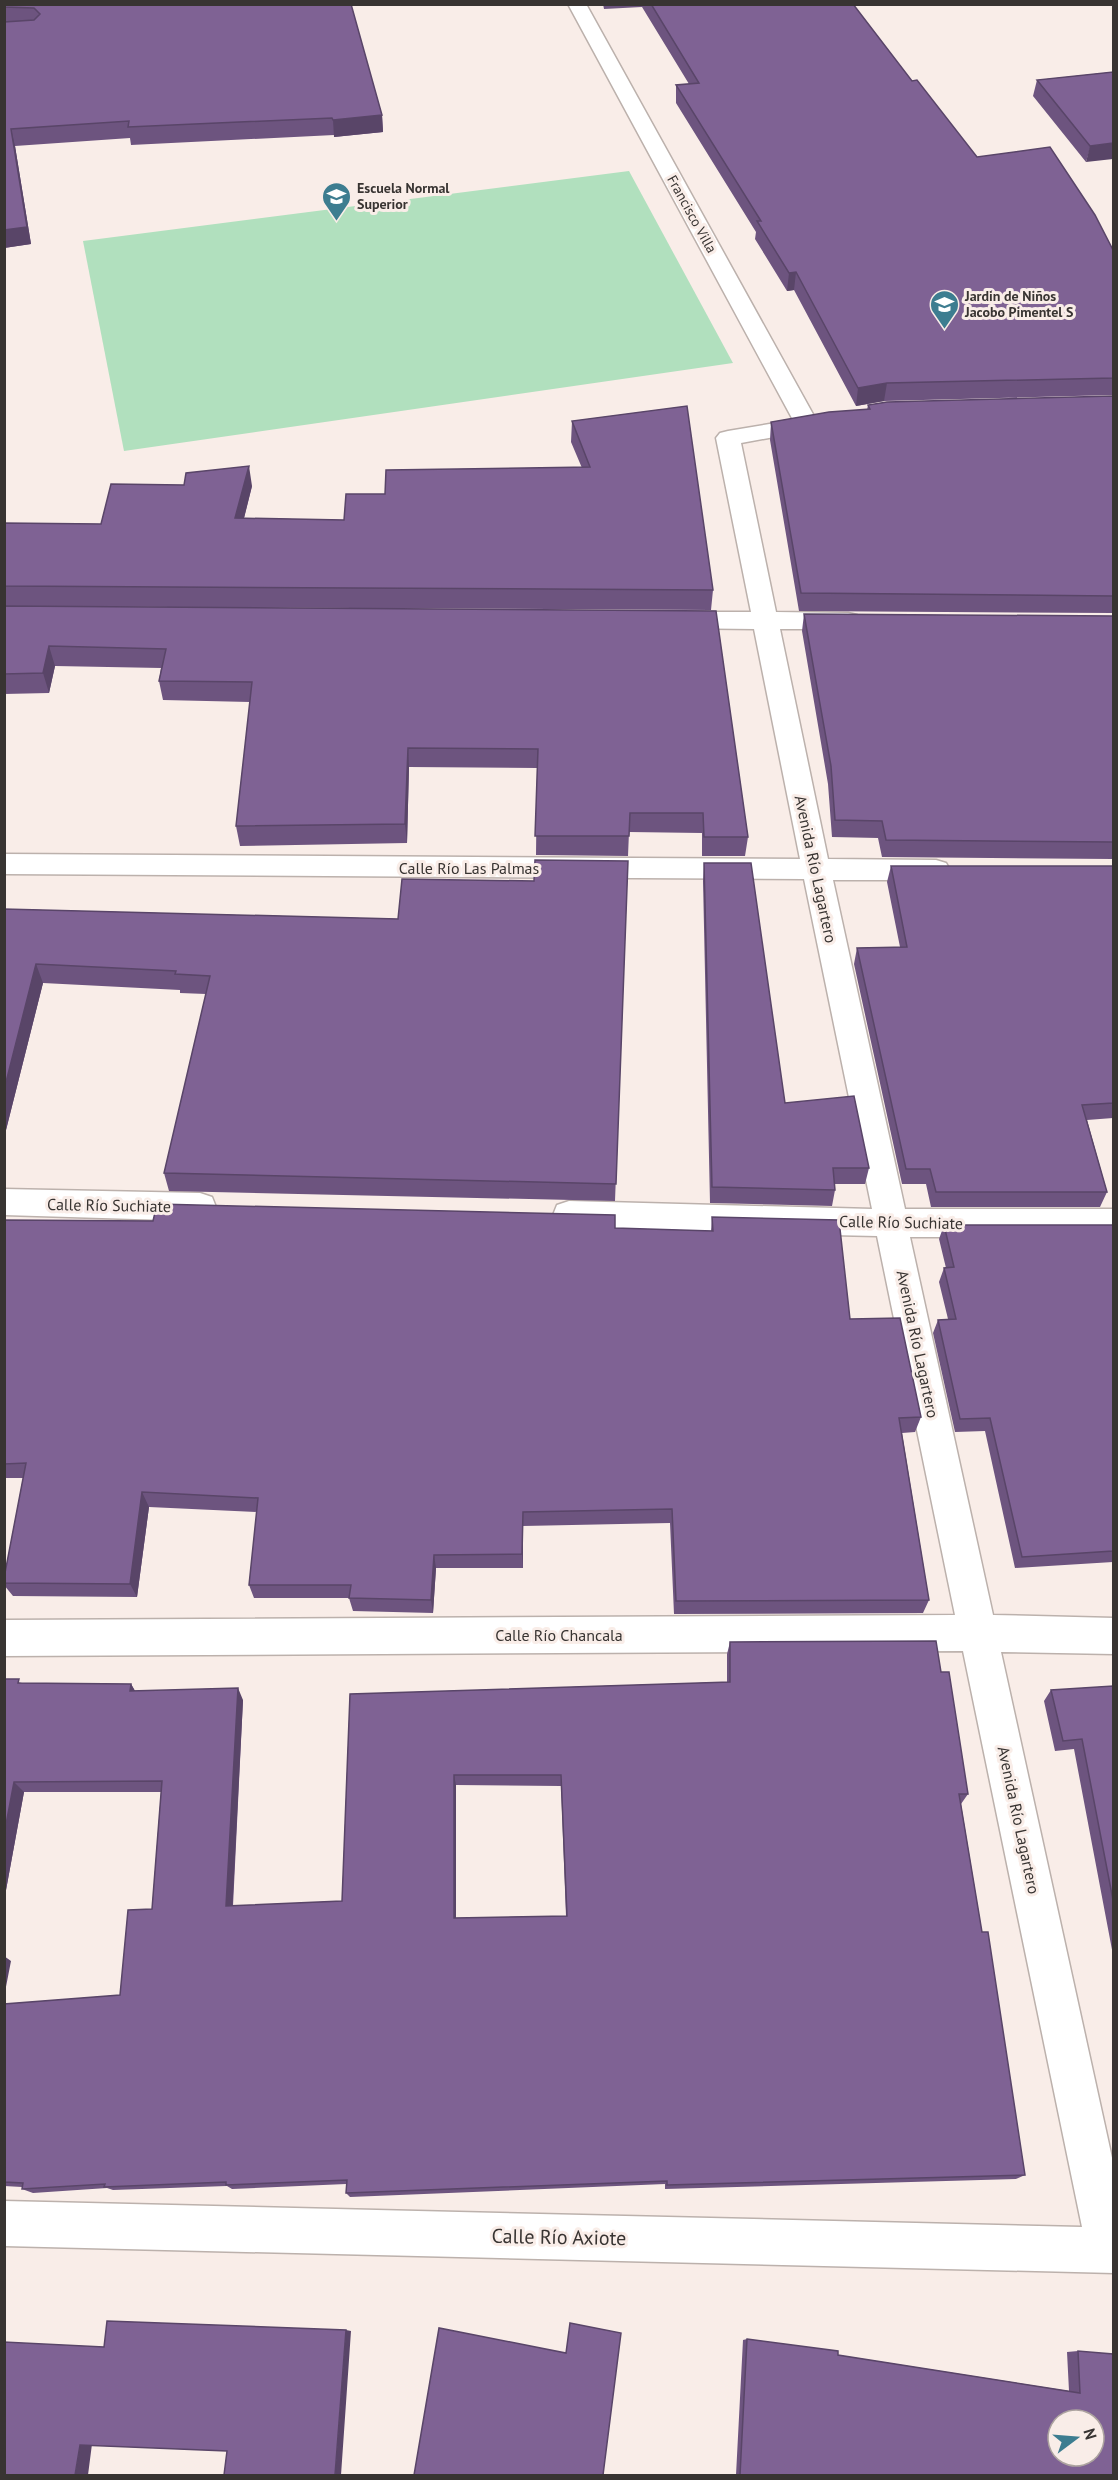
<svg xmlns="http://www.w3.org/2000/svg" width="1118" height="2480" viewBox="0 0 1118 2480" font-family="'PT Sans',sans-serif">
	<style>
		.green { fill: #b1e0be }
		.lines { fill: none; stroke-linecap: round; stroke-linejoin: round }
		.minor-casing { stroke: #bcb1ac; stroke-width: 3 }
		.minor { fill: #fff; fill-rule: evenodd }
		.wall { fill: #6d547f; fill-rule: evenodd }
		.shaded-wall { fill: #594568 }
		.building { fill: #7f6294; stroke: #594568; stroke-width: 1.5; fill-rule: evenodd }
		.labels { text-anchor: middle; stroke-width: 6; stroke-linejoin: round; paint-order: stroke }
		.far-poi-label { font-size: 14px; font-weight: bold; fill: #383432; stroke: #f9ede8; text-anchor: start }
		.far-street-label { font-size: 14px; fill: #383432; stroke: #f9ede8 }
		.street-label { font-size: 16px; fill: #383432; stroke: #f9ede8 }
		.near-street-label { font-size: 20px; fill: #383432; stroke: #f9ede8 }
	</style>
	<rect width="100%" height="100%" fill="#f9ede8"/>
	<path class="green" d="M629,171L733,363L124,451L83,241Z"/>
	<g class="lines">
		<defs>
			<path id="minor" d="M568,4H586L814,416L821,418L825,423L821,428L813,430L741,443L776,612L848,613L857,615L861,621L857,627L848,629H780L828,859L936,860L946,863L950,870L946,877L936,880H833L905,1209H1114V1237H910L993,1615L1114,1618V1654L1001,1652L1114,2167V2273L4,2246V2201L1082,2227L963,1651L4,1656V1620L955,1615L877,1236L569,1229L557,1225L553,1215L557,1205L569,1201L872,1209L804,879L4,874V854L800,859L754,629L671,628L662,626L658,620L662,614L671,612H751L716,438L720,433L728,431L793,420Z
				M4,1189L200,1193L212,1197L216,1207L212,1217L200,1221L4,1215Z"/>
		</defs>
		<use href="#minor" class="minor-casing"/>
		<use href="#minor" class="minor"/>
	</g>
	<path class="wall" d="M4,4H371L351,6L382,115L383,132L334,137V135L131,145L130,138L15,146L31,244L4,248Z
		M603,4H853L912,81L977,157L1113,250V395L884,401L856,406L794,290L787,291L755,239L756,232L676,103V85L689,84L642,7L604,9Z
		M1113,72L1086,162L1033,96L1037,80Z
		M1113,396V613L799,611L770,440L771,422L867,410L868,405Z
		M572,421L713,590L711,610L4,606V523L101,524L252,486L244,518L344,520L385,494L582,468L571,442Z
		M4,606L716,611L748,837L745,856H702V833L629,832L628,856L536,855L537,768L409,767L407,843L240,846L236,826L250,702L163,700L159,681L161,668L55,666L49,693L4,694Z
		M804,614L1113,616V859L882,857L878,838L832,837L828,784L802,631Z
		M628,861L615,1201L169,1191L164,1173L206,994L180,993V990L43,983L4,1138V909L398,919L534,881Z
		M704,863L785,1103L869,1168L865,1184H835V1190L832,1206L710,1203L703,881Z
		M891,866H1113V1118L1087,1120L1107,1192L1100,1207H931L926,1184H902L854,964L857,948L900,947L887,882Z
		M712,1217L850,1319L921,1417L915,1432L902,1433L929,1600L923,1613L674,1614L670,1523L523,1526V1568H436L433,1613L353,1611L349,1598H254L249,1585L257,1512L149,1507L137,1597L13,1596L4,1585V1578L23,1478H4V1220L615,1228L711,1231Z
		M944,1225H1113V1562L1015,1568L985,1431L955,1432L933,1333L938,1320L948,1319L939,1282L944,1268H946L939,1239Z
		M730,1642L941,1672L968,1794L961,1804L982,1932L1025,2175L1016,2179L665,2189V2184L350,2197L346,2193V2184L232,2189L227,2186L113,2190L107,2188L33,2193L22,2189V2187L4,2186V2004L120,1995L152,1909L161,1792H24L4,1901V1679L22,1683L131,1684L135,1691L243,1700L233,1906L342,1901L350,1694L727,1682V1654ZM456,1785L561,1786L566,1916L456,1918Z
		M1113,1686V1955L1074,1749L1055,1751L1044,1701L1051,1690Z
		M747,2339L838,2355L1069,2391L1067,2352L1078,2351L1113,2475H736L743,2340Z"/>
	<path class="shaded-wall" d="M382,115L383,132L334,137L333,120Z
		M11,129L15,146L31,244L4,248V230Z
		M1113,143V159L1086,162L1090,146Z
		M796,272L794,290L787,291L789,273Z
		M887,383L884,401L856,406L858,388Z
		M249,466L252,486L239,538L235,518Z
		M49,646L55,666L49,693L43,673Z
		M408,748L409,767L407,843L405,824Z
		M36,964L43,983L4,1138V1090Z
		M142,1492L149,1507L137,1597L130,1584Z
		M523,1512V1568L522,1554Z
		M434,1555L436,1568L433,1613L431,1600Z
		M131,1684L138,1696L130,1691Z
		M238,1688L243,1700L232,1915L226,1906Z
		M454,1775L456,1785V1927L454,1918Z
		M14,1782L24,1792L4,1901V1835Z
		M4,1956L11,1961L4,1997Z
		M346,2330L351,2331L341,2475H335Z
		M92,2444L88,2475H75L80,2445Z"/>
	<path class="building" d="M4,4H351L382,115L333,120L332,118L128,127L129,121L11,129L27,227L4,230V22L34,20L40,14L34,8L4,7Z
		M651,4H853L912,81L917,80L977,157L1050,147L1095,215L1113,250V378L887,383L858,388L796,272L789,273L757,221H761L676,85L699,83Z
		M1113,72V143L1090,146L1037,80Z
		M1113,396V596L801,593L771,422L829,412L870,409L868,405L887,402Z
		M687,406L713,590L4,586V523L101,524L111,484L184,485L186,473L249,466L235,518L344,520L346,494H385L386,470L590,467L572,421Z
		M4,606L716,611L748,837H704L703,813H630L629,836H535L538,749L408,748L405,824L236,826L252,682L159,681L166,649L49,646L43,673L4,674Z
		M804,614L1113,616V842L886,840L882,821L835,820L831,766Z
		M535,860L628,861L616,1184L164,1173L210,976L175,974L176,971L36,964L4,1090V909L398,919L402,879L534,881Z
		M704,863H751L785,1103L854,1096L869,1168H833L835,1190L712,1187Z
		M891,866H1113V1103L1082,1105L1107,1192H936L930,1169H906L857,948L907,947Z
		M157,1204L615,1215V1228L713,1231L712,1217L839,1220L850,1319L900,1318L921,1417L899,1418L929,1600L676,1601L672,1509L523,1512L522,1554L434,1555L431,1600L349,1598L351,1585H249L258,1498L142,1492L130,1584L4,1583V1578L26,1463L4,1464V1220L153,1221Z
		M944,1225H1113V1551L1022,1557L990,1418L960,1419L938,1320L956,1319L944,1268L954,1267Z
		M936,1641L941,1672H949L968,1794H959L982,1932H988L1025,2175L667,2185V2181L346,2193L347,2180L226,2185V2182L104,2187L105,2184L22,2189L23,2183L4,2182V2004L120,1995L128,1910L152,1909L162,1781L14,1782L4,1835V1679H19L18,1683L131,1684L130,1691L238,1688L226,1906L342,1901L350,1694L730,1682V1642ZM454,1775H561L567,1916L454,1918Z
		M1113,1686V1900L1082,1739L1063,1741L1051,1690Z
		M107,2321L346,2330L335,2475H224L227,2451L80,2445L75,2475H4V2342L104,2347Z
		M570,2323L621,2333L603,2475H414L439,2328L566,2353Z
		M747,2339L838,2351V2355L1080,2393L1078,2351L1113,2354V2475H740ZM1058,2420H1094V2456H1058Z"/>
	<defs>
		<symbol id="university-pin" viewBox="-11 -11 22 30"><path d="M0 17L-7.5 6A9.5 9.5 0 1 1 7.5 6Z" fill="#3d7d90" stroke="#f9ede8"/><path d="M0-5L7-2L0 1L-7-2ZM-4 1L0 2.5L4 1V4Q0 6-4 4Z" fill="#fff"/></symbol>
		<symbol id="school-pin" viewBox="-11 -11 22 30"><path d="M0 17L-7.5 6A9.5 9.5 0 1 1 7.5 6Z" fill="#3d7d90" stroke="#f9ede8"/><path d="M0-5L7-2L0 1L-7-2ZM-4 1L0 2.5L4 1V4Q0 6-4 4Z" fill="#fff"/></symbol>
	</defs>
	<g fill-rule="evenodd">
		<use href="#university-pin" x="320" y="180" width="33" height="45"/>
		<use href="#school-pin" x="928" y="288" width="33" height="45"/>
	</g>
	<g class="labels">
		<g class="far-poi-label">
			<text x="357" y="193">Escuela Normal<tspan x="357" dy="16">Superior</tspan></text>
			<text x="965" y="301">Jardin de Niños<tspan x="965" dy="16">Jacobo Pimentel S</tspan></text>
		</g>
		<g class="far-street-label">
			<text transform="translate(692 214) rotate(61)" y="5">Francisco Villa</text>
		</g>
		<g class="street-label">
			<text x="469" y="874">Calle Río Las Palmas</text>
			<text transform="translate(816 869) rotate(78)" y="6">Avenida Río Lagartero</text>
			<text transform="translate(109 1205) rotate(1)" y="6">Calle Río Suchiate</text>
			<text transform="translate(901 1222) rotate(1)" y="6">Calle Río Suchiate</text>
			<text transform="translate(918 1344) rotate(78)" y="6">Avenida Río Lagartero</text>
			<text x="559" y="1641">Calle Río Chancala</text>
			<text transform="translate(1019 1820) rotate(78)" y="6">Avenida Río Lagartero</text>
		</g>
		<g class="near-street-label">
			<text transform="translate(559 2237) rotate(1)" y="7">Calle Río Axiote</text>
		</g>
	</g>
	<rect width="1118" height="2480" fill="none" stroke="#383432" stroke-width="12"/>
	<g transform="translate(1076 2438) rotate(74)"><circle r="28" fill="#f9ede8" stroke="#aca39f" stroke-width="1.5"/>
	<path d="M0-4.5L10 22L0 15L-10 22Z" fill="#3d7d90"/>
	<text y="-9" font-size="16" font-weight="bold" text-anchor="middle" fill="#383432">N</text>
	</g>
</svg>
